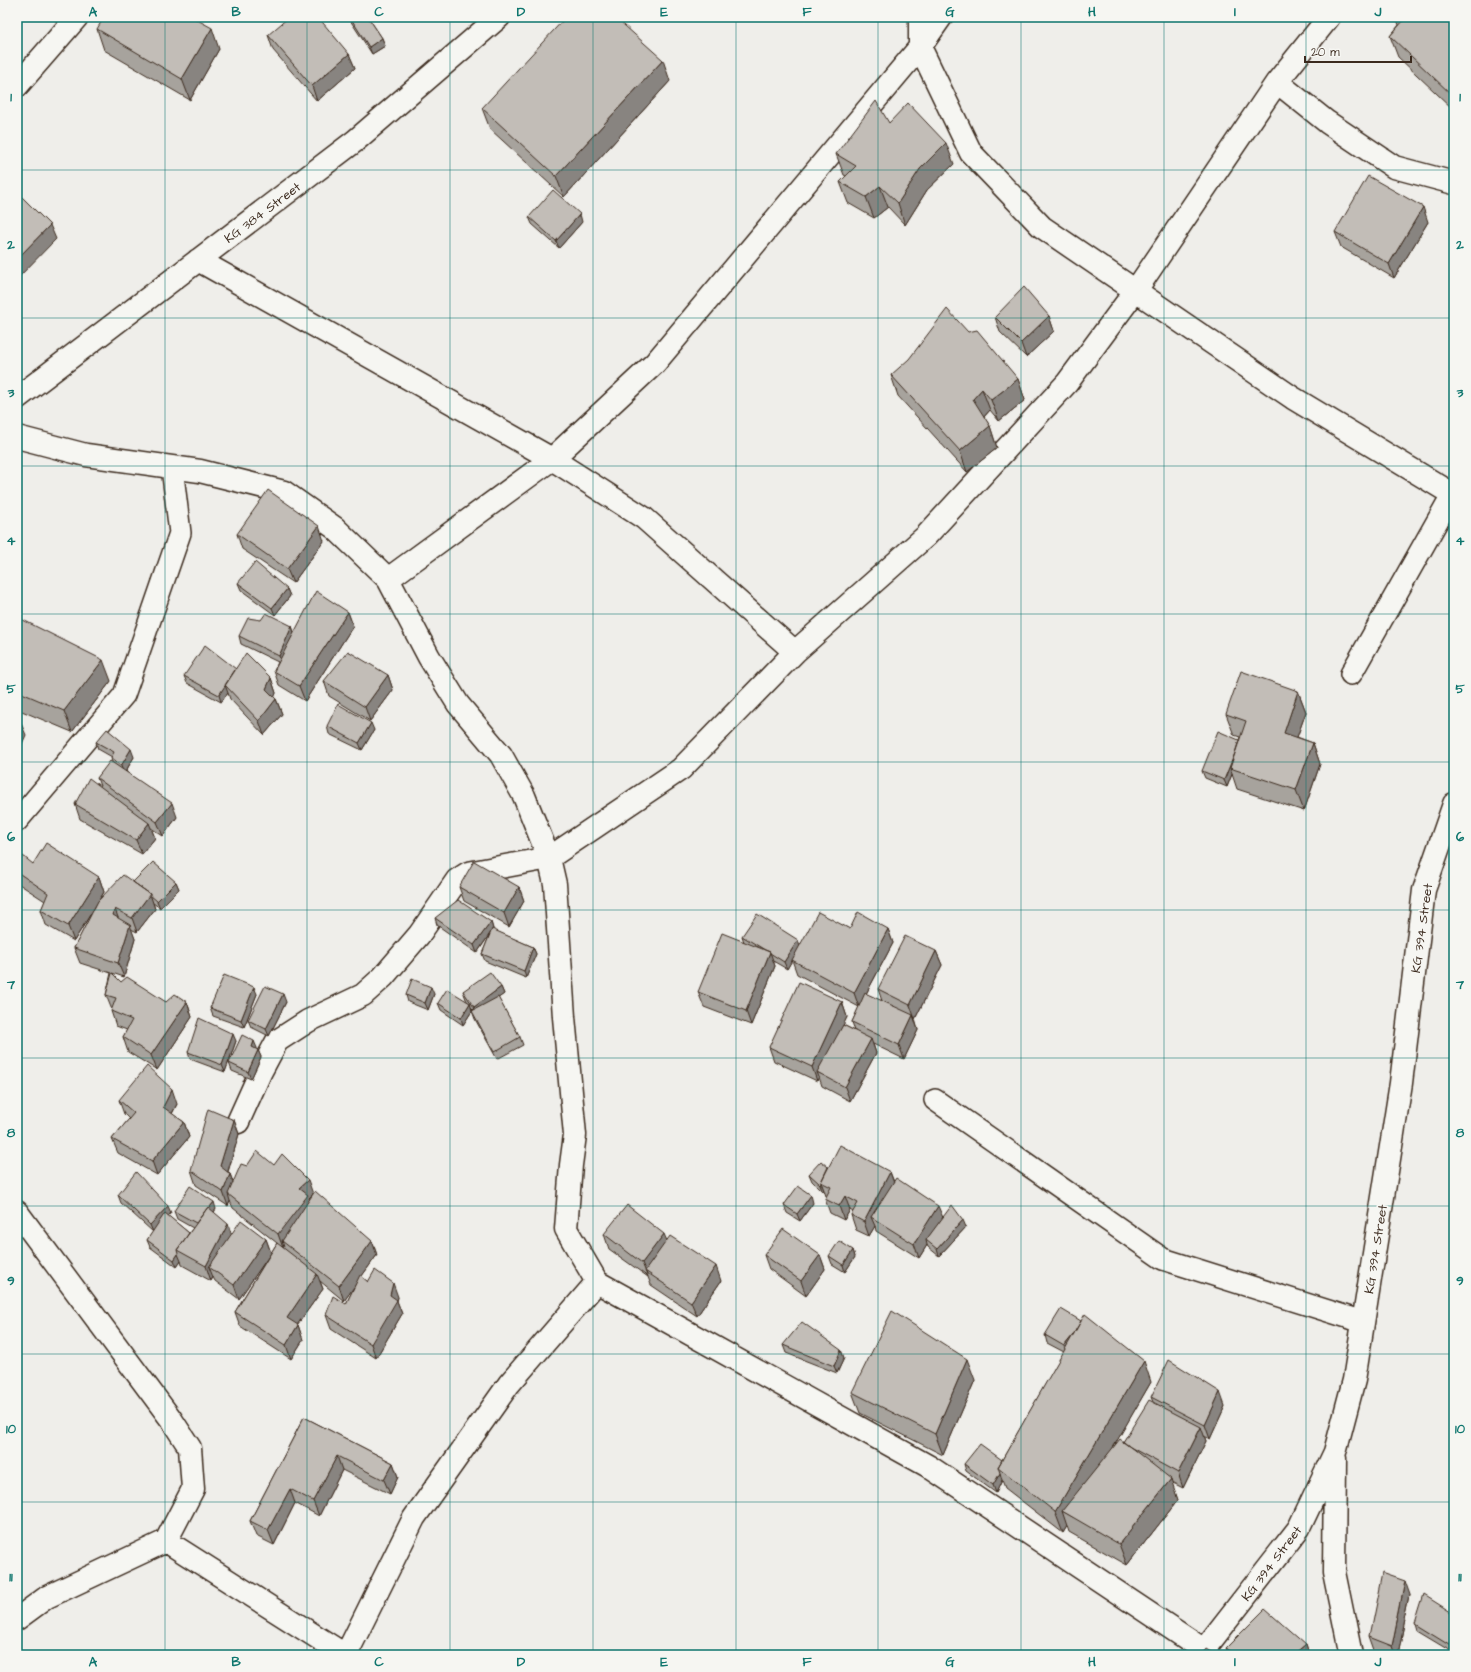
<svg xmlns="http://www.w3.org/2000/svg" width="1471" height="1672" viewBox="0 0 1471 1672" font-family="'Architects Daughter',sans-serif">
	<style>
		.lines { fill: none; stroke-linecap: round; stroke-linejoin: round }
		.lane-casing { stroke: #3b2a1e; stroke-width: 24 }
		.street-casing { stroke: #3b2a1e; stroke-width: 25 }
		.lane { stroke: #f6f6f2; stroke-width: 21 }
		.street { stroke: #f6f6f2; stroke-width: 22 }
		.wall { fill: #a7a39d; stroke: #3b2a1e }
		.shaded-wall { fill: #888480; stroke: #3b2a1e }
		.building { fill: #c2bdb7; stroke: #3b2a1e }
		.grid { fill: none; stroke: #0f766e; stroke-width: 1; stroke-opacity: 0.55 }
		.labels { text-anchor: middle; stroke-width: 3.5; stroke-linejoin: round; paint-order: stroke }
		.street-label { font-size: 13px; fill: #3b2a1e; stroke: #f6f6f2 }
		.neatline { fill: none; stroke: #0f766e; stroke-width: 1.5 }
		.grid-label { font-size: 13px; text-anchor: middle; font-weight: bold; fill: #0f766e }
	</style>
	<rect width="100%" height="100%" fill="#efeeea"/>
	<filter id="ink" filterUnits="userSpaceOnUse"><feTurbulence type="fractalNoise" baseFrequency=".025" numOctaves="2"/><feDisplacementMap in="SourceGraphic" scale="8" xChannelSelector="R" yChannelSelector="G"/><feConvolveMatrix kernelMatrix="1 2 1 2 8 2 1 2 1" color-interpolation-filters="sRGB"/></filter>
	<g filter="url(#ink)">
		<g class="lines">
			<defs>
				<path id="lane" d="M1351,674L1452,495
					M17,821L124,695L180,533L172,467
					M935,1100L1163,1259L1363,1322"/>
				<path id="street" d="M920,17V47L971,153L1042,227L1293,398L1454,495
					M1277,82L1327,122L1394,167L1454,183
					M17,86L77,17
					M198,260L552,459L644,518L795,652
					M17,398L355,141L499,17
					M17,437L86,455L200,471L284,492L335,528L388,579L429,657L458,704L501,755L524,796L549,858L555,884L564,1017L575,1135L571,1165L566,1229L597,1282L928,1466L1204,1650
					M388,579L552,459L655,363L920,47L941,17
					M238,1122L261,1071L277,1041L308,1021L363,995L383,977L419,935L457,880L468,873L549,858L681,769L795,652L926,536L1067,383L1136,290L1277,82L1329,17
					M17,1212L171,1419L190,1448L193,1489L166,1541L47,1597L17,1619
					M1335,1459L1334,1572L1351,1655
					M166,1541L345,1655
					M346,1655L414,1518L509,1384L597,1282
					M1200,1655L1299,1528L1335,1452L1354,1380L1401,1083L1424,890L1454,804"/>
			</defs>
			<use href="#lane" class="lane-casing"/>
			<use href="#street" class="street-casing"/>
			<use href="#lane" class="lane"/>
			<use href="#street" class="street"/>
		</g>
		<path class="wall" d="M348,17H368L382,38L385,46L372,54Z
			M1396,17H1454V110L1398,57L1390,36L1399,25Z
			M97,29L219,49L190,100L104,50Z
			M268,35L349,54L355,68L317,101L273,50Z
			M670,81L564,197L490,129L482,108Z
			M889,123L954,164L927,190L905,225L888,207L874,218L848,203L840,182L846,176L844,175L836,154Z
			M529,217L582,222L559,248L532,224Z
			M1428,222L1394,278L1341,247L1335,232Z
			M1049,316L1054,331L1026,357L1000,332L995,317Z
			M968,332L1018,379L1025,400L999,421L990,410L984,417L990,426L997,448L967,472L898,396L891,375Z
			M237,534L324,541L293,583L242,549Z
			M238,583L287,589L290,596L275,615L241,590Z
			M348,612L353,626L305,701L279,685L274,671L278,662L241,644L239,636L261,620L292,626L294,632Z
			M17,617L111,681L72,732L17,709Z
			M236,669L271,678L276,693L274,697L276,699L282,714L264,735L230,699L228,693L221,702L187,683L184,676Z
			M388,675L393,690L370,721L329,696L324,681Z
			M1298,691L1306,712L1297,737L1313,743L1320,764L1304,811L1237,789L1232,774L1227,787L1205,778L1202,771L1239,740L1240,737L1234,735L1226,714Z
			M327,726L374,730L362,750L329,734Z
			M96,742L134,757L126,771L177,817L163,836L151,828L155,838L142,854L80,819L75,804L100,786L97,778L112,762L111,758L112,757L98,749Z
			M33,864L99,877L104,892L99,900L176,882L179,889L160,908L153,903L155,909L137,932L131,929L135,939L124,977L112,973L121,982L166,1002H187L192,1017L157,1070L128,1052L123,1037L127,1030L116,1026L111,1011L112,1010L106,995L111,973L80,963L74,948L97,904L74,941L46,925L41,910L45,901L19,884L17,879V865Z
			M459,887H519L524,901L509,927L464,901Z
			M435,918L491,922L493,929V930L533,947L536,954L526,978L485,961L482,954L490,934L477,953L437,925Z
			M850,929H888L893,943L866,994L882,1001L878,989L936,951L942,965L915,1019L918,1030L904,1059L873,1044L876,1053L850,1101L822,1086L819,1077L817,1081L774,1061L769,1047L842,1002L847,1017L843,1025L855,1031L852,1022L859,1007L797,974L792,960L787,969L773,961L775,966L751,1025L704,1007L698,992L744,942L742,936L800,946Z
			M501,987L504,994L498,998L520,1037L523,1045L497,1059L475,1019L472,1011L474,1010L470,1006L472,1011L463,1025L441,1010L438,1003H468L466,999L463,991Z
			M257,994L244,1027L213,1016L210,1008Z
			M434,994L428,1010L408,1002L406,995Z
			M286,1002L269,1036L251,1027L248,1020Z
			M236,1041L225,1072L190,1059L188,1052Z
			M257,1048V1049L258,1050L261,1057L251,1079L232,1071L229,1063Z
			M119,1100L177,1104L172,1114L184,1122L189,1137L157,1175L118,1153L112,1139L129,1119L124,1114Z
			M234,1120L239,1134L228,1172L230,1174L233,1182L247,1166L274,1165L313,1194L309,1198L310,1200L372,1241L377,1255L361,1277L368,1282L398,1297L397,1301L402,1314L376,1358L331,1329L326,1315L346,1304L355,1285L344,1301L320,1281L323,1289L297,1325H298L303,1340L291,1359L240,1326L235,1312L270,1254L239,1299L215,1281L213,1277L211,1281L182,1265L181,1261L177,1267L150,1247L147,1240L153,1232L121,1203L118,1195L171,1213L168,1216L189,1233L193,1228L177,1219L174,1211L216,1209L214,1212L231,1235L266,1239L271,1253L277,1243L233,1208L230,1201L228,1206L196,1185L191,1170Z
			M828,1167L890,1172L894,1182L943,1218L966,1227L939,1256L928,1247L927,1245L919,1258L876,1231L875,1226L869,1236L856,1230L851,1215L853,1212L850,1210L844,1220L830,1213L825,1199L826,1196L824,1190L822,1191L812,1181L809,1174Z
			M813,1203L800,1221L787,1213L784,1205Z
			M604,1234L667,1240L721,1281L697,1316L651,1285L648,1277L609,1249Z
			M853,1250L855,1257L845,1272L832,1264L829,1256Z
			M764,1255H820L825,1269L806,1296L769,1269Z
			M1045,1335L1151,1382L1113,1447L1123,1442L1153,1402L1151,1397L1225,1406L1210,1439L1204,1436L1206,1441L1183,1488L1171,1482L1178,1500L1127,1565L1069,1532L1067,1526L1063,1533L1005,1488L1002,1480L996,1493L966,1471L964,1464L1002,1460L1064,1352L1047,1343Z
			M783,1345L841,1350L844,1358L837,1373L786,1353Z
			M975,1380L943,1455L860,1413L852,1392Z
			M304,1417L393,1463L398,1477L390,1494L342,1470L319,1516L295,1503L274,1545L256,1536L250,1521Z
			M1410,1595L1398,1655H1384L1374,1651L1369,1637Z
			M1454,1614L1452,1652L1417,1631L1415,1624Z
			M1306,1645L1309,1655H1229L1226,1648Z"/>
		<path class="shaded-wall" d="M212,28L219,49L190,100L182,79Z
			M382,38L385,46L372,54L369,47Z
			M349,54L355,68L317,101L312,86Z
			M663,60L670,81L564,197L556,176Z
			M1454,93V100L1452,95Z
			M946,143L954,164L927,190L905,225L898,203L920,169Z
			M880,186L888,207L874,218L866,197Z
			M1423,207L1428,222L1394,278L1389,264Z
			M580,214L582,222L559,248L556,241Z
			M50,225L56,239L17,279V259Z
			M1049,316L1054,331L1026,357L1021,343Z
			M1018,379L1025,400L999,421L991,400Z
			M982,389L990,410L981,420L973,399Z
			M990,426L997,448L967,472L960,451Z
			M319,526L324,541L293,583L287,569Z
			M287,589L290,596L275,615L272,608Z
			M348,612L353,626L305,701L299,686Z
			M292,626L294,633L282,663L279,656Z
			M103,660L111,681L72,732L64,711Z
			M388,675L393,690L370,721L365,707Z
			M271,678L276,693L272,704L266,689Z
			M225,685L228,693L221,702L219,695Z
			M1298,691L1306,712L1291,754L1284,733Z
			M276,699L282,714L264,735L259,721Z
			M20,721L26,735L17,755V729Z
			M371,723L374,730L362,750L359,743Z
			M1240,740L1230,768L1232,774L1227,787L1224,780Z
			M1313,743L1320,764L1304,811L1296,790Z
			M131,749L134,757L124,774L121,766Z
			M172,803L177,817L163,836L157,822Z
			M149,823L155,838L142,854L136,840Z
			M99,877L104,892L74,941L68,926Z
			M176,882L179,889L160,908L157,901Z
			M519,887L524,901L509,927L504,913Z
			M150,894L155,909L137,932L132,918Z
			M115,909L120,923L113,915Z
			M491,922L493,929L477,953L474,945Z
			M130,925L135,939L124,977L118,963Z
			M888,929L893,943L859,1007L854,993Z
			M798,940L800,947L787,969L784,962Z
			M533,947L536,954L526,978L524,971Z
			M936,951L942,965L915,1019L910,1005Z
			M770,952L775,966L751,1025L746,1011Z
			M254,987L257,994L244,1027L241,1020Z
			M431,987L434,994L428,1010L425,1003Z
			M501,987L504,994L476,1014L474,1007Z
			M283,994L286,1002L269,1036L266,1029Z
			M187,1002L192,1017L157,1070L151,1055Z
			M842,1002L847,1017L821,1074L817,1072L819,1077L817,1081L812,1067Z
			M470,1003L472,1011L463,1025L461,1018Z
			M913,1015L918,1030L904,1059L899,1045Z
			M233,1034L236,1041L225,1072L222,1065Z
			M871,1039L876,1053L850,1101L845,1087Z
			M254,1041L257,1048L254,1054L252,1047Z
			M258,1050L261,1057L251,1079L248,1072Z
			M172,1089L177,1104L168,1121L163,1107Z
			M234,1120L239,1134L225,1181L220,1166Z
			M184,1122L189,1137L157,1175L152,1161Z
			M890,1172L895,1186L871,1217L875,1226L869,1236L864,1222Z
			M230,1174L235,1188L228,1194L230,1201L228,1206L223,1192Z
			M308,1180L313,1194L309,1198L313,1209L282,1241L284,1247L283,1248L278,1234L299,1188Z
			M821,1182L824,1190L822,1191L820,1184Z
			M811,1195L813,1203L800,1221L797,1214Z
			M845,1196L850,1210L844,1220L839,1206Z
			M214,1202L216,1209L200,1231L197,1224Z
			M168,1206L171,1213L153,1232L150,1225Z
			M938,1206L944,1220L926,1240L927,1245L919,1258L914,1244Z
			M963,1220L966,1227L939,1256L937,1249Z
			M228,1224L233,1239L209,1267L213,1277L211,1281L206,1266Z
			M664,1234L670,1248L645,1271L648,1277L642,1263Z
			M266,1239L271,1253L239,1299L234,1285Z
			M372,1241L377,1255L344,1301L339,1286Z
			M853,1250L855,1257L845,1272L843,1265Z
			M178,1254L181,1261L177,1267L174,1260Z
			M820,1255L825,1269L806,1296L801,1281Z
			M716,1266L721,1281L697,1316L691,1302Z
			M317,1274L323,1289L292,1332L287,1318Z
			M393,1283L398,1297L397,1301L402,1314L376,1358L371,1344L390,1295Z
			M1084,1323L1066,1353L1064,1346Z
			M298,1325L303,1340L291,1359L286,1345Z
			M841,1350L844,1358L837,1373L834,1366Z
			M967,1359L975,1380L943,1455L935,1434Z
			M1144,1361L1151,1382L1073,1517L1062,1511L1067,1526L1063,1533L1055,1512Z
			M1220,1392L1225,1406L1210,1439L1205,1425Z
			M1201,1427L1206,1441L1183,1488L1178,1473Z
			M337,1456L342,1470L319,1516L313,1501Z
			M393,1463L398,1477L390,1494L384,1480Z
			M1000,1473L1002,1480L996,1493L993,1485Z
			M1171,1479L1178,1500L1127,1565L1119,1544Z
			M290,1489L295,1503L274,1545L268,1530Z
			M1405,1581L1410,1595L1398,1655H1395L1392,1646Z
			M1454,1634V1647L1452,1652L1449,1645Z
			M1306,1645L1309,1655H1294Z"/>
		<path class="building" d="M104,17H192L212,28L182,79L97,29Z
			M289,17H318L349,54L312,86L268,35Z
			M350,17H368L382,38L369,47Z
			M566,17H615L663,60L556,176L482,108Z
			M1400,17H1454V93L1452,95L1390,36L1404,20Z
			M876,101L889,123L908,103L946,143L920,169L898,203L880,186L866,197L840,182L856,166L836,154Z
			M1368,176L1423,207L1389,264L1335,232Z
			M553,190L580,214L556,241L529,217Z
			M17,192L50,225L17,259Z
			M1024,287L1049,316L1021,343L995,317Z
			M947,309L968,332L977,330L1018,379L991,400L982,389L973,399L990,426L960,451L891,375L909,359Z
			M268,490L319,526L287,569L237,534Z
			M255,562L287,589L272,608L238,583Z
			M316,591L348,612L299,686L274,671Z
			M266,613L292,626L279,656L239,636L248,618L261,620Z
			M17,617L103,660L64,711L17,691Z
			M205,645L236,669L219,695L184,676Z
			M348,651L388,675L365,707L324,681Z
			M246,653L271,678L266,689L276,699L259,721L225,685Z
			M1241,671L1298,691L1284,733L1313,743L1296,790L1230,768L1246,721L1226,714Z
			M338,704L371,723L359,743L327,726Z
			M17,719L20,721L17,729Z
			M107,729L131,749L121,766L111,758L114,752L96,742Z
			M1218,731L1239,740L1235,753L1224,780L1202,771Z
			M110,761L172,803L157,822L97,778Z
			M89,778L149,823L136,840L75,804Z
			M46,843L99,877L68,926L41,910L48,893L17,872V865L23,856L33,864Z
			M474,861L519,887L504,913L459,887Z
			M153,862L176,882L157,901L150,895V894L133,882Z
			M123,875L150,894L132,918L115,909L113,915L130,925L118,963L74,948L98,901Z
			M458,900L491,922L474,945L435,918Z
			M818,912L850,929L858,912L888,929L854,993L792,960Z
			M757,914L798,940L784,962L770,953V952L765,950L742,936Z
			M492,929L533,947L524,971L482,954Z
			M722,933L770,952L746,1011L698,992Z
			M905,936L936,951L910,1005L878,989Z
			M490,972L501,987L474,1007L463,991Z
			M112,973L121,982L127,977L166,1002L175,994L187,1002L151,1055L123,1037L132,1020L111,1011L116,998L106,995Z
			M224,975L254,987L241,1020L210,1008Z
			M412,979L431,987L425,1003L406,995Z
			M799,982L842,1002L812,1067L769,1047Z
			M265,986L283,994L266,1029L248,1020Z
			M447,989L470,1003L461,1018L438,1003Z
			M865,993L913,1015L899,1045L852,1022Z
			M498,997L520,1037L494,1052L472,1011Z
			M199,1018L233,1034L222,1065L188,1052Z
			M843,1025L871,1039L845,1087L817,1072Z
			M242,1035L254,1041L252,1047L258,1050L248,1072L229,1063Z
			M147,1066L172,1089L163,1107L184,1122L152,1161L112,1139L134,1113L119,1100Z
			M208,1109L234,1120L220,1166L230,1174L223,1192L191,1170Z
			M840,1145L890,1172L864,1222L851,1215L858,1203L845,1196L839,1206L825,1199L831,1187L821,1182Z
			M257,1151L274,1165L282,1154L308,1180L299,1188L308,1195L278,1234L228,1194L241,1164L247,1166Z
			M821,1161L828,1167L821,1182L820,1184L809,1174Z
			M136,1172L168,1206L150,1225L118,1195Z
			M896,1178L938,1206L914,1244L871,1217Z
			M190,1186L214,1202L209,1208L208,1207L196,1223L174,1211Z
			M798,1186L811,1195L797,1214L784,1205Z
			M315,1191L372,1241L339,1286L282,1241Z
			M627,1205L664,1234L642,1263L604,1234Z
			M952,1205L963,1220L937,1249L926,1240Z
			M208,1207L228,1224L206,1266L177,1250Z
			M165,1213L189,1233L177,1250L178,1254L174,1260L147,1240Z
			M241,1220L266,1239L234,1285L209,1267Z
			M783,1229L820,1255L801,1281L764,1255Z
			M670,1236L716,1266L691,1302L645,1271Z
			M839,1241L853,1250L843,1265L829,1256Z
			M277,1243L317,1274L287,1318L298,1325L286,1345L235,1312Z
			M375,1270L393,1283L390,1295L397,1300L371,1344L326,1315L333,1296L346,1304L360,1275L368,1282Z
			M1061,1309L1081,1321L1073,1335L1064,1346L1045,1335Z
			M892,1311L967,1359L935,1434L852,1392Z
			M1085,1314L1144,1361L1055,1512L998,1467Z
			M802,1322L841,1350L834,1366L783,1345Z
			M1169,1360L1220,1392L1205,1425L1151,1397Z
			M1149,1400L1201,1427L1178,1473L1130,1447L1123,1442Z
			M304,1417L393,1463L384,1480L337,1456L313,1501L290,1489L268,1530L250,1521Z
			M1120,1439L1171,1479L1119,1544L1062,1511Z
			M980,1444L1002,1460L998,1467L1000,1473L993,1485L964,1464Z
			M1382,1573L1405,1581L1392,1646L1369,1637Z
			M1424,1595L1454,1614V1634L1449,1645L1415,1624Z
			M1265,1609L1306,1645L1294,1655H1236L1226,1648Z
			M1206,1648L1217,1655H1201Z"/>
	</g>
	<path class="grid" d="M165,17V1655M307,17V1655M450,17V1655M593,17V1655M736,17V1655M878,17V1655M1021,17V1655M1164,17V1655M1306,17V1655M17,170H1454M17,318H1454M17,466H1454M17,614H1454M17,762H1454M17,910H1454M17,1058H1454M17,1206H1454M17,1354H1454M17,1502H1454"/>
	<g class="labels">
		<g class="street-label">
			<text transform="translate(262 212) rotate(-37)" y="5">KG 384 Street</text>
			<text transform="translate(1421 928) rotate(-82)" y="5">KG 394 Street</text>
			<text transform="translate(1375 1249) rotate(-81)" y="5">KG 394 Street</text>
			<text transform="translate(1271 1563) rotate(-53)" y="5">KG 394 Street</text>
		</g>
	</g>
	<rect width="1471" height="1672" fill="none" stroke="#f6f6f2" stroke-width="44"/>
	<path d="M1305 56v6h106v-6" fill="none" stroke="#3b2a1e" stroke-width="2"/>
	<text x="1311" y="56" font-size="12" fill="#3b2a1e" stroke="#f6f6f2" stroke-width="3" paint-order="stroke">20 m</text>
	<rect x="22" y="22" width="1427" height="1628" class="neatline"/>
	<g class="grid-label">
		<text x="93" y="16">A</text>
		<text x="236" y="16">B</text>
		<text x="379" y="16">C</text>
		<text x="521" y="16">D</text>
		<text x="664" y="16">E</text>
		<text x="807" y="16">F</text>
		<text x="950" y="16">G</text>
		<text x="1092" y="16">H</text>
		<text x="1235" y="16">I</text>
		<text x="1378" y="16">J</text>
		<text x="11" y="101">1</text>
		<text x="1460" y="101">1</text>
		<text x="11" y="249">2</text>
		<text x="1460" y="249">2</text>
		<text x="11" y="397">3</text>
		<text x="1460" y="397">3</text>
		<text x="11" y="545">4</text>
		<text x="1460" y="545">4</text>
		<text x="11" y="693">5</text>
		<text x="1460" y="693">5</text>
		<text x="11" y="841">6</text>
		<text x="1460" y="841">6</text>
		<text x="11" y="989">7</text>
		<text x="1460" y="989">7</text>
		<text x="11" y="1137">8</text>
		<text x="1460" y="1137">8</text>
		<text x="11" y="1285">9</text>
		<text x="1460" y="1285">9</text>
		<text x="11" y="1433">10</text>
		<text x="1460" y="1433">10</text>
		<text x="11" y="1581">11</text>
		<text x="1460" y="1581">11</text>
		<text x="93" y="1666">A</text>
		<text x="236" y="1666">B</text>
		<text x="379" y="1666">C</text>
		<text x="521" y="1666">D</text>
		<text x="664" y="1666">E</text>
		<text x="807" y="1666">F</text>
		<text x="950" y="1666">G</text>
		<text x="1092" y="1666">H</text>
		<text x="1235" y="1666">I</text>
		<text x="1378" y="1666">J</text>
	</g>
</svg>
